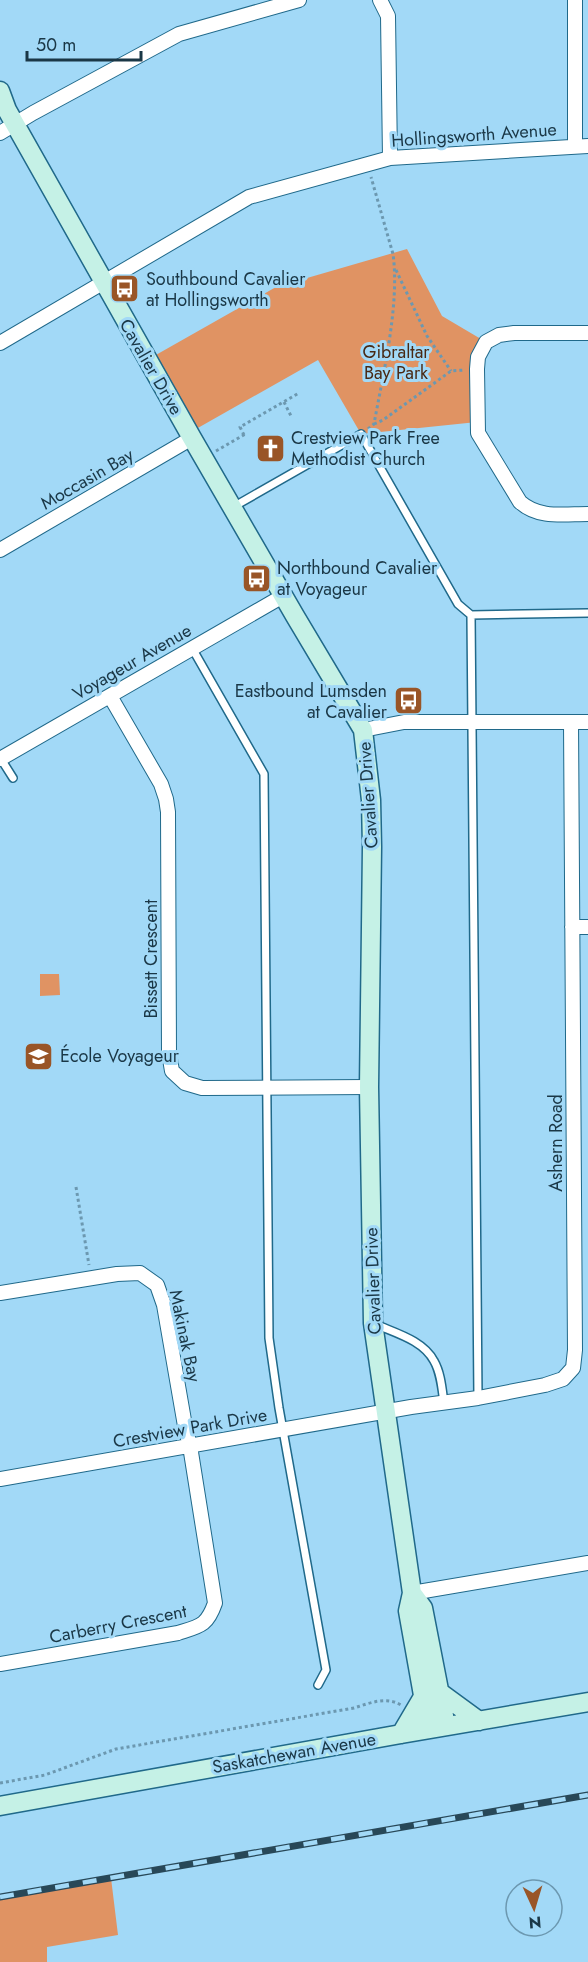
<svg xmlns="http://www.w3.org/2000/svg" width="588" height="1962" viewBox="0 0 588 1962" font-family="Jost,sans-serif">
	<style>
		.green { fill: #e09363 }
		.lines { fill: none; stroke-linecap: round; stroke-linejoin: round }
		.lane-casing { stroke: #20698a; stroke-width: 10 }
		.street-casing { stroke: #20698a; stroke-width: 16 }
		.secondary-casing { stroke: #20698a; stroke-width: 21 }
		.path { stroke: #6c98b0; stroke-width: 3; stroke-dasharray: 3 3; stroke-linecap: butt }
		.lane { stroke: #fff; stroke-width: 7 }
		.street { stroke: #fff; stroke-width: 14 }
		.secondary { stroke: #c5f1e6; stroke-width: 18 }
		.rail-casing { stroke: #284858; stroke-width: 7 }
		.rail { stroke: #a2d9f7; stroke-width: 4.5; stroke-dasharray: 14; stroke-linecap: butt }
		.labels { text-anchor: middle; stroke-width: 6; stroke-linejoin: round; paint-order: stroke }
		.street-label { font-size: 18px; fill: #1a3746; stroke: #a2d9f7 }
		.poi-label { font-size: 18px; fill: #1a3746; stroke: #a2d9f7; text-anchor: start }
		.park-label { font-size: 18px; fill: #492914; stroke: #a2d9f7 }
	</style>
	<rect width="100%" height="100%" fill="#a2d9f7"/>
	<path class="green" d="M407,249L442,316L486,342L477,422L361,434L318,360L189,433L147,360L276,287Z
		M40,974H59L60,995L40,996Z
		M111,1878L118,1935L47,1947V1962H0V1897Z"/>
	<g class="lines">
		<defs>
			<path id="lane" d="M233,507L361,434L458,604L471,615L478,1398
				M471,615L588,613
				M192,648L264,774L269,1338L279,1408L326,1670L318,1685
				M1,759L13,778
				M375,1324C395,1333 423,1340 434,1361C441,1373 442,1389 444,1403"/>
			<path id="street" d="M380,0L388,16L390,158
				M0,133L33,113L179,34L299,0
				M575,146V0
				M588,333H514L499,335L486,342L478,357L477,369L478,433L520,502C539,519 564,514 588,514
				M0,343L249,197L390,158L588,146
				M0,550L192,438
				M110,696L161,784L166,799L168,812L169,1053L172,1071L185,1083L202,1088L369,1087
				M363,730L404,722H588
				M0,759L283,596
				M572,927H588
				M0,1293L117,1274L140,1273L157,1285L164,1305L185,1426L190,1446L215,1603C207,1626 200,1626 178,1633L0,1664
				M0,1479L411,1407L478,1398L545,1385L563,1379L573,1368L575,1350L571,722
				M412,1593L588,1563"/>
			<path id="secondary" d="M0,91L7,110L192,438L295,616L363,730L371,800L372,847L369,1087L373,1323L412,1593L408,1611L429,1729
				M412,1593L423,1608L446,1726
				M438,1691L479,1721
				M401,1734L424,1695
				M0,1806L401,1734L588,1702"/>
		</defs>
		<use href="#lane" class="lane-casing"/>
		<use href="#street" class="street-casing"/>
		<use href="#secondary" class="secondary-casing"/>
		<path class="path" d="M396,270L427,336L451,371
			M284,402L291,416
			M374,424L383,420L451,371L464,370
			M368,429L374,424C383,374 400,304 393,254L371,177
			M244,435L240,427L299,393
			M216,451L247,433
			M76,1187L89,1265
			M0,1783L45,1775L116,1749L354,1708C370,1703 386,1696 401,1705"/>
		<use href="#lane" class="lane"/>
		<use href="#street" class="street"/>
		<use href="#secondary" class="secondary"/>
		<defs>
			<path id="rail" d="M0,1897L588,1795"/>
		</defs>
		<use href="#rail" class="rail-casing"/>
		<use href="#rail" class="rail"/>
	</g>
	<defs>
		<symbol id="bus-square" viewBox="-11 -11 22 22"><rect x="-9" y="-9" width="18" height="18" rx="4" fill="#995527" stroke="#a2d9f7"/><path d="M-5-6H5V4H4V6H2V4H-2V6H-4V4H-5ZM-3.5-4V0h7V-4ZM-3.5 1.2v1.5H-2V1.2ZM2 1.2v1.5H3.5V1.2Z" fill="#fff"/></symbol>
		<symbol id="church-square" viewBox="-11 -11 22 22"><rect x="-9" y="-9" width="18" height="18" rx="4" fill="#995527" stroke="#a2d9f7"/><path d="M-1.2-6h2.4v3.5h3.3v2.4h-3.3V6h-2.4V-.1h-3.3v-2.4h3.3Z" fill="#fff"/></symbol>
		<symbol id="school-square" viewBox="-11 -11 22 22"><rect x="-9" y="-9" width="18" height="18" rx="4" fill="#995527" stroke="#a2d9f7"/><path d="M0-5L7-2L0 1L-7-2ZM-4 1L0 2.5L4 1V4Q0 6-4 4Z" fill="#fff"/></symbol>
	</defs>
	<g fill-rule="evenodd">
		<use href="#bus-square" x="108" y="272" width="33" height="33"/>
		<use href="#church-square" x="254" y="432" width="33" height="33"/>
		<use href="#bus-square" x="240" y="562" width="33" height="33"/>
		<use href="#bus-square" x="392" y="684" width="33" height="33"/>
		<use href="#school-square" x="22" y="1040" width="33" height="33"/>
	</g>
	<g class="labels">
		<g class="street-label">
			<text transform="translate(474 135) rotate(-4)" y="6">Hollingsworth Avenue</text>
			<text transform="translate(151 367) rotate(60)" y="6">Cavalier Drive</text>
			<text transform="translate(87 479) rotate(-30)" y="6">Moccasin Bay</text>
			<text transform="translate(132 662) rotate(-30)" y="6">Voyageur Avenue</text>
			<text transform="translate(368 795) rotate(-94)" y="6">Cavalier Drive</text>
			<text transform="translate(151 959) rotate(-90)" y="6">Bissett Crescent</text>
			<text transform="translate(556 1143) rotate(-90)" y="6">Ashern Road</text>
			<text transform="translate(373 1281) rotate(-92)" y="6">Cavalier Drive</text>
			<text transform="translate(185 1336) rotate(78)" y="6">Makinak Bay</text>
			<text transform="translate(190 1428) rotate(-10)" y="6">Crestview Park Drive</text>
			<text transform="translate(118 1624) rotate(-11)" y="6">Carberry Crescent</text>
			<text transform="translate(294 1753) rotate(-10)" y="6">Saskatchewan Avenue</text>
		</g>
		<g class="poi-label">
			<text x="146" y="285">Southbound Cavalier<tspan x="146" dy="21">at Hollingsworth</tspan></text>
			<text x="291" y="444">Crestview Park Free<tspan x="291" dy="21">Methodist Church</tspan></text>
			<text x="277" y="574">Northbound Cavalier<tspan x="277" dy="21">at Voyageur</tspan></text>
			<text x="387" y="697" text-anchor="end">Eastbound Lumsden<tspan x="387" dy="21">at Cavalier</tspan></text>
			<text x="60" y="1062">École Voyageur</text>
		</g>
		<g class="park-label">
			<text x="396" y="358">Gibraltar<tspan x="396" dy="21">Bay Park</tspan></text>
		</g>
	</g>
	<g transform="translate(534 1908) rotate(176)"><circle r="28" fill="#a2d9f7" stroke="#6c98b0" stroke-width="1.5"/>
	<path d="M0-4.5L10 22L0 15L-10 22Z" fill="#995527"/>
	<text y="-9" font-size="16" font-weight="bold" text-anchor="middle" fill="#1a3746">N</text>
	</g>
	<path d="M27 51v9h114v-9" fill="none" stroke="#1a3746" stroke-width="3"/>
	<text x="36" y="51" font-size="18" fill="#1a3746" stroke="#a2d9f7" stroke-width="4.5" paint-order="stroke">50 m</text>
</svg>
